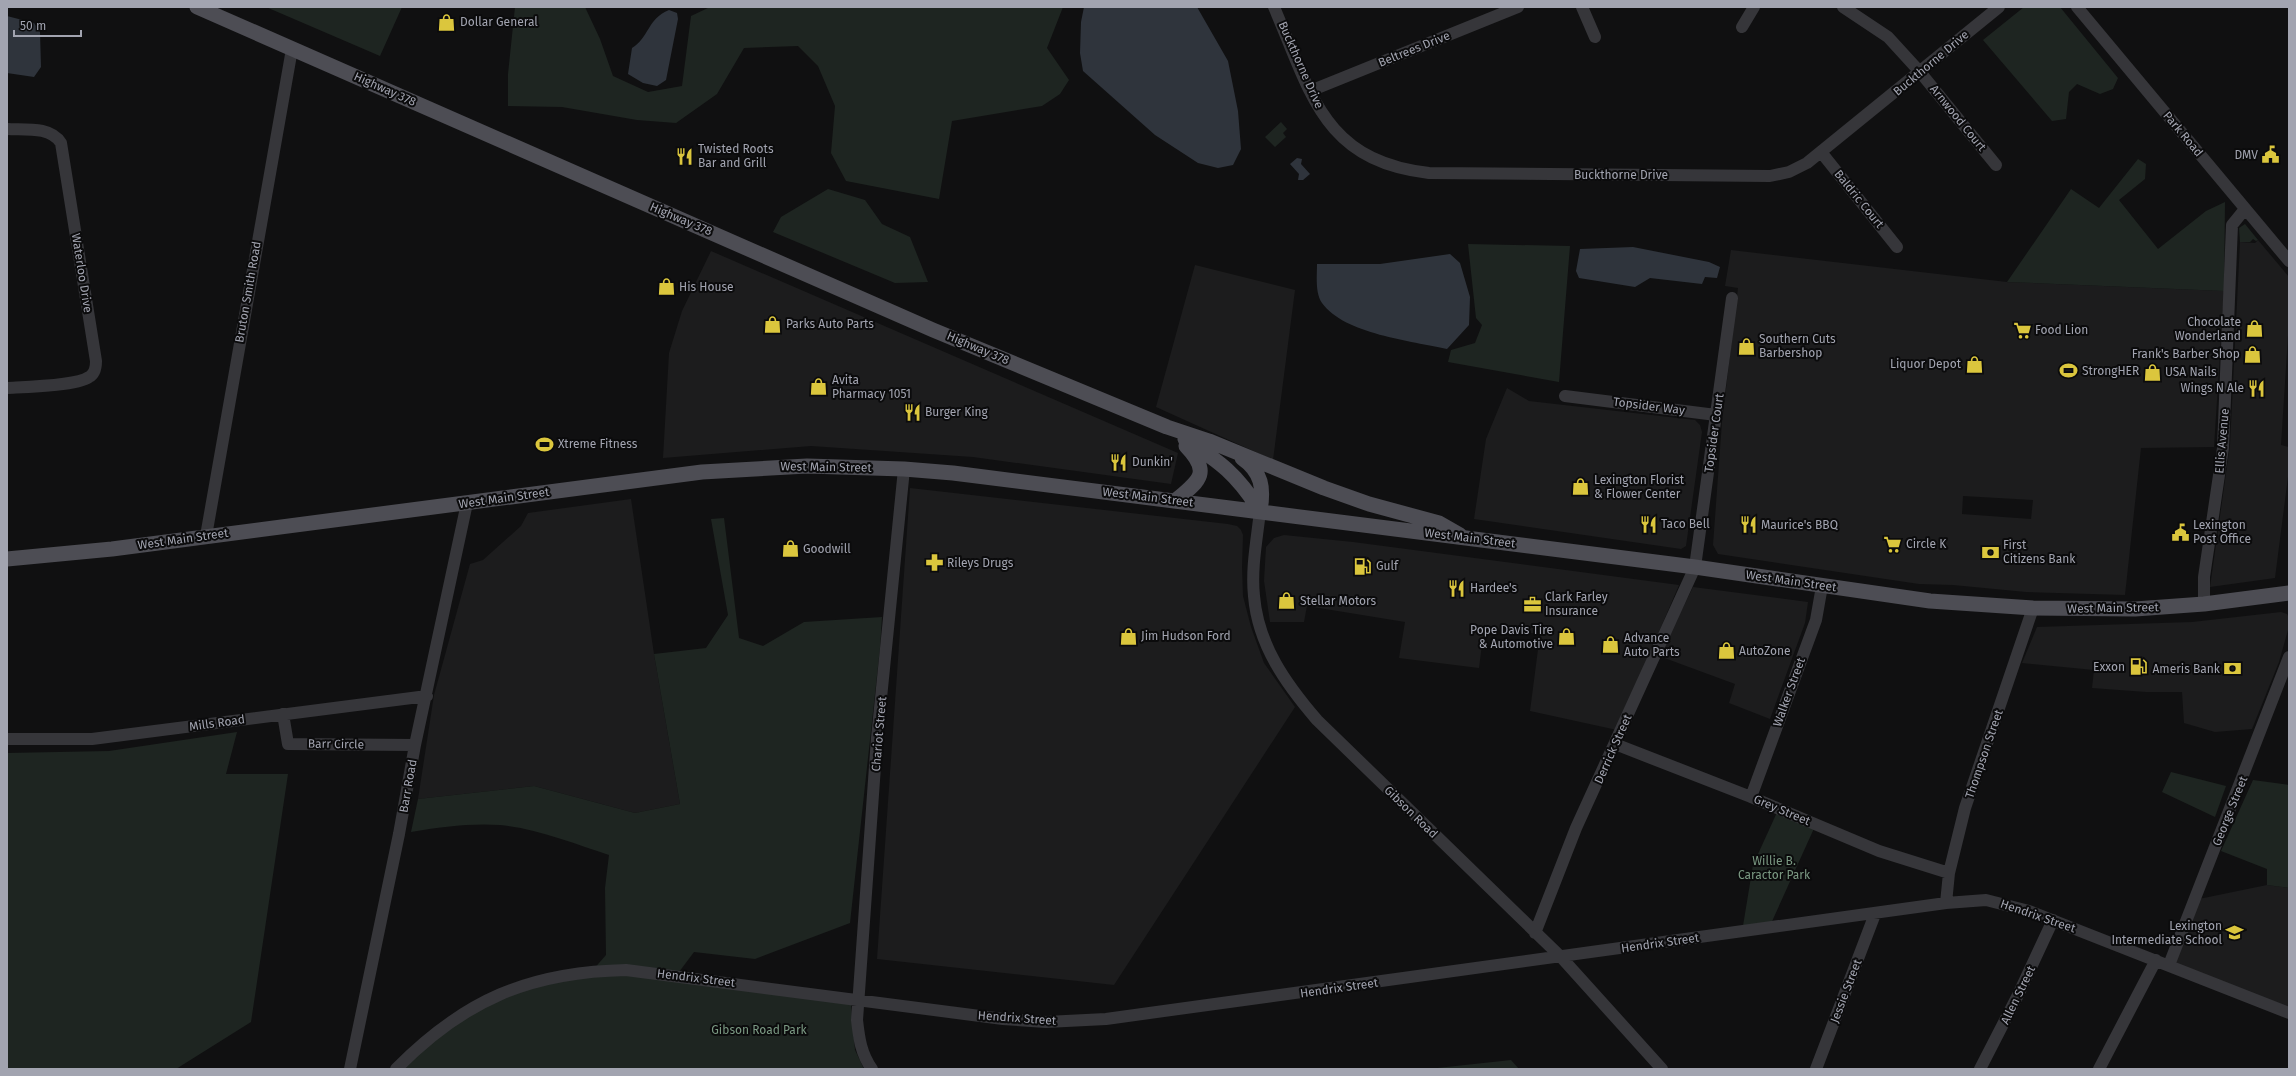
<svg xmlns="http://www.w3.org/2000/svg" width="2296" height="1076" viewBox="0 0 2296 1076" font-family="'Fira Sans',sans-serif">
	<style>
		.built { fill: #1c1c1d; fill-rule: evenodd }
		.green { fill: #1e2521 }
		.water { fill: #2f343c }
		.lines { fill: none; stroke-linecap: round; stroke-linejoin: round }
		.minor { stroke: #36363a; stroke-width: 12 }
		.major { stroke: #4d4d54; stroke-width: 15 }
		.labels { text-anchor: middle; stroke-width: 4; stroke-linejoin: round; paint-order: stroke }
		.poi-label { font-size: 12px; fill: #a2a4b0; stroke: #0b0b0c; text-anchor: start }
		.street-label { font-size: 12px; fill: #a2a4b0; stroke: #0b0b0c }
		.park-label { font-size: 12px; fill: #7b9983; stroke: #0b0b0c }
	</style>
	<rect width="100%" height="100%" fill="#101011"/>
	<path class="built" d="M2258,240L2289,277V320L2281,445L2289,447V469L2275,578L2210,587L2230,445L2240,242L2255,243Z
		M1731,250L2007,282L2224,291L2214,447L2141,448L2125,595L2026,592L1953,585L1919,584L1718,554L1713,545L1722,422L1738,288L1725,286ZM1963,496L2033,500L2031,519L1962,514Z
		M711,251L1178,453L1171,484L973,457L811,446L663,458L669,353L682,311Z
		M1195,265L1295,290L1273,460L1156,407Z
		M1507,388L1529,401L1695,420L1700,425L1702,432L1686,546L1681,549L1474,519L1486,439Z
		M910,488L1228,524L1237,526L1241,530L1243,535L1242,567L1243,596L1251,627L1264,663L1295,707L1114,985L877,959Z
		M631,499L654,654L680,804L635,813L534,786L418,799L434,695L470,564L483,560L521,526L528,513Z
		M1284,535L1353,542L1679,585L1617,730L1530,711L1540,634L1484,628L1479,668L1399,658L1405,622L1307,606L1304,622H1270L1264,581L1266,547L1274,538Z
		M1693,587L1808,602L1805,623L1770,719L1729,703L1735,684L1659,656Z
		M2281,612L2287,614L2289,618L2288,630L2279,662L2252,729L2215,732L2184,723L2182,692H2146L2092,688L2094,670L2022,663L2037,627L2192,622Z
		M2267,885L2289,888V1013L2169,965L2194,900Z"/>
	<path class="green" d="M266,7H402L380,56Z
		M515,7H585L600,39L613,76L648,92L682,86L691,16L710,7H1063L1047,48L1069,80L1060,94L1042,106L952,121L939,199L846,181L831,153L835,106L818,66L798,46L744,48L717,94L676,123L637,120L562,107L508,106V74Z
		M2024,7H2060L2118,78L2113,89L2100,94L2077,84L2069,92L2066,119L2052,121L1983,40Z
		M1281,122L1287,129L1283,133L1286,137L1275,147L1265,137Z
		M2138,159L2146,164L2145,179L2119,200L2158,249L2206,211L2225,202L2224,291L2007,282L2071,189L2099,208Z
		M828,189L865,200L882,224L910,237L928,282L895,283L773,232L781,217Z
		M2245,224L2258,240L2256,241L2253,239L2250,242H2240L2239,228Z
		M1468,244L1570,246L1559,382L1448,362L1451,350L1475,343L1482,325L1476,318Z
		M724,518L739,638L763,646L804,622L882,617L880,648L850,923L755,959L694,952L679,972L851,1004L855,1050L864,1069H396L475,1005L592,971L606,955L605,888L609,855C576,844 535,828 500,825C470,823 441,827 411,832L418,799L534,786L635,813L680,804L654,654L706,648L728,615L711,519Z
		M237,732L226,774H288L251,1022L176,1069H7V753L109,751Z
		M2171,772L2226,786L2215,817L2162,792Z
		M2253,780L2289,785V888L2267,885V869L2221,851Z
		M1779,808L1816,824L1769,928L1742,932L1753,865Z
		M1511,1060L1519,1069H1428Z"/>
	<path class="water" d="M1084,7H1197L1228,61L1238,111L1241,149L1233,165L1218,168L1198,163L1155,135L1083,71L1080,53L1081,22Z
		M669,10L677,13L678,19L666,80L657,86L643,83L628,74L632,48C649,38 647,19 669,10Z
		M7,16L34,23L40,32L41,67L34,77L7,73Z
		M1297,158L1302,159L1301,164L1310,174L1303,180H1298L1299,174L1290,164Z
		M1633,247L1709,262L1720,267L1717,278L1705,277L1702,284L1650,278L1635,287L1579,278L1576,271L1580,249Z
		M1450,254L1460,263L1470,297L1469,325L1447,349C1412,341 1344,334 1322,303C1315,293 1317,276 1317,264H1380Z"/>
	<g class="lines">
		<path class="minor" d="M1274,7C1311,93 1323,161 1429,173L1770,176L1789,172L1807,163L1999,7
			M1582,7L1595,37
			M1843,7L1888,37L1920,72L1996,165
			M2077,7L2289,261
			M1742,27L1754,7
			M1310,91L1518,7
			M7,129C25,130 50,126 61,143L96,361C96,367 95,374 89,377C76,386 24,387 7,388
			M1821,152L1897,247
			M1565,396L1716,415
			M1260,511C1257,539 1251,568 1254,596C1258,645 1286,684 1317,720L1561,957L1662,1069
			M206,536L292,49
			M2204,604V577L2223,448L2232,225L2245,209
			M283,714L288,744L415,745
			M7,739H92L427,696
			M1615,744L1751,797L1879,851L1949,873
			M1751,797L1816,620L1822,586
			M1946,903L1949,873L1965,808L2033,608
			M1535,933L1576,828L1695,567L1732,298
			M2169,965L2289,657
			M350,1069L399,834L415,745L467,503
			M396,1069C464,1000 529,972 626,970L1003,1019L1046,1022L1106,1019L1946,903L1986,900L2029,911L2289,1013
			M872,1069C861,1054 859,1038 857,1020L877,738L904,469
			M1816,1069L1875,914
			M1980,1069L2018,995L2053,920
			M2099,1069L2156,960"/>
		<path class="major" d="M197,7L933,330L1167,427L1209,441L1324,488L1369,504L1439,523L1460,535
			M1185,439C1220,462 1237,474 1260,511
			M1242,458C1262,472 1264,488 1260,511
			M1175,501C1199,481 1212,473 1186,446
			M7,559L112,549L702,472L807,466L904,469L953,473L1695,567L1930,601L2033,608L2135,609L2204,604L2289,593"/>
	</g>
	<defs>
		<symbol id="shop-bare" viewBox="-9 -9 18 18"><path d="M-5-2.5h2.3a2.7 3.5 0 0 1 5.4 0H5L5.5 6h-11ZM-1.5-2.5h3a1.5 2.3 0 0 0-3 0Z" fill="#dbc63d" stroke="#0b0b0c" stroke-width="2.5" paint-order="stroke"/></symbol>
		<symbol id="civic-bare" viewBox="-9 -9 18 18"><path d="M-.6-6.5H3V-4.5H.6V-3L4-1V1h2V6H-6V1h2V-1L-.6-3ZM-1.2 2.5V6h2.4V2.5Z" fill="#dbc63d" stroke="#0b0b0c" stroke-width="2.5" paint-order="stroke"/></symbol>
		<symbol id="restaurant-bare" viewBox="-9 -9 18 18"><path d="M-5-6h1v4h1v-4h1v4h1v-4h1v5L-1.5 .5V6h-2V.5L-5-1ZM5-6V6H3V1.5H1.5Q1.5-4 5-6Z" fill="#dbc63d" stroke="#0b0b0c" stroke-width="2.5" paint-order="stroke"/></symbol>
		<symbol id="supermarket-bare" viewBox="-9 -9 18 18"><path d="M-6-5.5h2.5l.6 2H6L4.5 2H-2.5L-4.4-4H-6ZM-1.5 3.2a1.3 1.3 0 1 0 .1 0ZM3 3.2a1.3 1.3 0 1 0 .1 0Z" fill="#dbc63d" stroke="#0b0b0c" stroke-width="2.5" paint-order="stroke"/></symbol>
		<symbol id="stadium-bare" viewBox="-9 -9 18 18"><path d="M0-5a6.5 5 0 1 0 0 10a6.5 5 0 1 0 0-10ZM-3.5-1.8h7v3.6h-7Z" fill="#dbc63d" stroke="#0b0b0c" stroke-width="2.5" paint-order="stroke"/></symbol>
		<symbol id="bank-bare" viewBox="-9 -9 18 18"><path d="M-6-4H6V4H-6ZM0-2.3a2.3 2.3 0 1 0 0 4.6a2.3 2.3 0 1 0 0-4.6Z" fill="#dbc63d" stroke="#0b0b0c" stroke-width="2.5" paint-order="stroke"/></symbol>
		<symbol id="pharmacy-bare" viewBox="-9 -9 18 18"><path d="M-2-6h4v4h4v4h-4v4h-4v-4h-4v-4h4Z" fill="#dbc63d" stroke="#0b0b0c" stroke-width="2.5" paint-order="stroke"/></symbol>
		<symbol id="fuel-bare" viewBox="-9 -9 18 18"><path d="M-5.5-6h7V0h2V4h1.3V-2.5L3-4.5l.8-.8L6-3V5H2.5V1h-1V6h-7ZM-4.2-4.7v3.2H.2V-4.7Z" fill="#dbc63d" stroke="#0b0b0c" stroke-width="2.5" paint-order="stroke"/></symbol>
		<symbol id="office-bare" viewBox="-9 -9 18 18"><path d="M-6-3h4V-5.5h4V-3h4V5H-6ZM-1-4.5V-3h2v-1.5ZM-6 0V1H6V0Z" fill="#dbc63d" stroke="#0b0b0c" stroke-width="2.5" paint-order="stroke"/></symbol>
		<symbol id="school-bare" viewBox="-9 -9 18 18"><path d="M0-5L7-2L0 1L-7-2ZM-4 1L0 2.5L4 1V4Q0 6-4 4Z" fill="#dbc63d" stroke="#0b0b0c" stroke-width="2.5" paint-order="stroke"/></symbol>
	</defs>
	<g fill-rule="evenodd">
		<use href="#shop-bare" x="434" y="10" width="25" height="25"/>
		<use href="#civic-bare" x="2258" y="142" width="25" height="25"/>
		<use href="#restaurant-bare" x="672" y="144" width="25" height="25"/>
		<use href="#shop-bare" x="654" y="274" width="25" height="25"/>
		<use href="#shop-bare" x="760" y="312" width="25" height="25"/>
		<use href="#shop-bare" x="2242" y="316" width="25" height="25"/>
		<use href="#supermarket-bare" x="2010" y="318" width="25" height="25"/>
		<use href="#shop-bare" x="1734" y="334" width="25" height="25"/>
		<use href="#shop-bare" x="2240" y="342" width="25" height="25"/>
		<use href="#shop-bare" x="1962" y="352" width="25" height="25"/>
		<use href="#stadium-bare" x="2056" y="358" width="25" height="25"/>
		<use href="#shop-bare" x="2140" y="360" width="25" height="25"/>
		<use href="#shop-bare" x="806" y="374" width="25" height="25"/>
		<use href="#restaurant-bare" x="2244" y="376" width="25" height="25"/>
		<use href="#restaurant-bare" x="900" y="400" width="25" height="25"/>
		<use href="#stadium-bare" x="532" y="432" width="25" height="25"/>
		<use href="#restaurant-bare" x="1106" y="450" width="25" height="25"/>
		<use href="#shop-bare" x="1568" y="474" width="25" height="25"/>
		<use href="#restaurant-bare" x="1636" y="512" width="25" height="25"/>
		<use href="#restaurant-bare" x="1736" y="512" width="25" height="25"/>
		<use href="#civic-bare" x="2168" y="520" width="25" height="25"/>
		<use href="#supermarket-bare" x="1880" y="532" width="25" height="25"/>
		<use href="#shop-bare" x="778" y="536" width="25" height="25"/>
		<use href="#bank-bare" x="1978" y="540" width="25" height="25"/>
		<use href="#pharmacy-bare" x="922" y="550" width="25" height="25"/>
		<use href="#fuel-bare" x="1350" y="554" width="25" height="25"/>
		<use href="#restaurant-bare" x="1444" y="576" width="25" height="25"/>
		<use href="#shop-bare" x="1274" y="588" width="25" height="25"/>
		<use href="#office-bare" x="1520" y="592" width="25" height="25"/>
		<use href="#shop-bare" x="1116" y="624" width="25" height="25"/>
		<use href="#shop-bare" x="1554" y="624" width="25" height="25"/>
		<use href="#shop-bare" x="1598" y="632" width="25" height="25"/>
		<use href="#shop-bare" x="1714" y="638" width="25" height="25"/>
		<use href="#fuel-bare" x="2126" y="654" width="25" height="25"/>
		<use href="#bank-bare" x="2220" y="656" width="25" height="25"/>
		<use href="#school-bare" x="2222" y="920" width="25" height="25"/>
	</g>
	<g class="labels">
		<g class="poi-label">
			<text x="460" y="26">Dollar General</text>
			<text x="698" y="153">Twisted Roots<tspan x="698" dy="14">Bar and Grill</tspan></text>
			<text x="2258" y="159" text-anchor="end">DMV</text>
			<text x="679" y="291">His House</text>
			<text x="2241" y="326" text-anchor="end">Chocolate<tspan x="2241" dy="14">Wonderland</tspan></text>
			<text x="786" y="328">Parks Auto Parts</text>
			<text x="2035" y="334">Food Lion</text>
			<text x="1759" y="343">Southern Cuts<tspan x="1759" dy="14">Barbershop</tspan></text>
			<text x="2240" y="358" text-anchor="end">Frank's Barber Shop</text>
			<text x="1961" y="368" text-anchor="end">Liquor Depot</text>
			<text x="2082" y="375">StrongHER</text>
			<text x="2165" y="376">USA Nails</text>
			<text x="832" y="384">Avita<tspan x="832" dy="14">Pharmacy 1051</tspan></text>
			<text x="2244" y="392" text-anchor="end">Wings N Ale</text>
			<text x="925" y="416">Burger King</text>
			<text x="558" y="448">Xtreme Fitness</text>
			<text x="1132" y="466">Dunkin'</text>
			<text x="1594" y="484">Lexington Florist<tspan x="1594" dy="14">&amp; Flower Center</tspan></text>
			<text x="1661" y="528">Taco Bell</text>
			<text x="1761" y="529">Maurice's BBQ</text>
			<text x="2193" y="529">Lexington<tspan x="2193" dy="14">Post Office</tspan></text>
			<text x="1906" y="548">Circle K</text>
			<text x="2003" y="549">First<tspan x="2003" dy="14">Citizens Bank</tspan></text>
			<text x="803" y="553">Goodwill</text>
			<text x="947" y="567">Rileys Drugs</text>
			<text x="1376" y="570">Gulf</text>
			<text x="1470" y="592">Hardee's</text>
			<text x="1545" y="601">Clark Farley<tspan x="1545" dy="14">Insurance</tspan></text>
			<text x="1300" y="605">Stellar Motors</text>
			<text x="1553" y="634" text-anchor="end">Pope Davis Tire<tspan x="1553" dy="14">&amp; Automotive</tspan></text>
			<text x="1141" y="640">Jim Hudson Ford</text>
			<text x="1624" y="642">Advance<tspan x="1624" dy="14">Auto Parts</tspan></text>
			<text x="1739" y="655">AutoZone</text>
			<text x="2125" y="671" text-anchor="end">Exxon</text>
			<text x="2220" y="673" text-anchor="end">Ameris Bank</text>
			<text x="2222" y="930" text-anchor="end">Lexington<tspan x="2222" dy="14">Intermediate School</tspan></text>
		</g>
		<g class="street-label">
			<text transform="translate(1414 49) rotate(-22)" y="4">Beltrees Drive</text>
			<text transform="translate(1931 63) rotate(-40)" y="4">Buckthorne Drive</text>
			<text transform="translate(1301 65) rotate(66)" y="4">Buckthorne Drive</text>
			<text transform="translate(385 89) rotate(24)" y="4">Highway 378</text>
			<text transform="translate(1958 118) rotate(51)" y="4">Arnwood Court</text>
			<text transform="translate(2183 134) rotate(50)" y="4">Park Road</text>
			<text x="1621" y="179">Buckthorne Drive</text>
			<text transform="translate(1859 199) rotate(51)" y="4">Baldric Court</text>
			<text transform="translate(681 219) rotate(23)" y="4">Highway 378</text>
			<text transform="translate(82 273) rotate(81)" y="4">Waterloo Drive</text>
			<text transform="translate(248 292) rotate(-80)" y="4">Bruton Smith Road</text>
			<text transform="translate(978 348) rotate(23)" y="4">Highway 378</text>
			<text transform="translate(1649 406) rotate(7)" y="4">Topsider Way</text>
			<text transform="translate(1714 433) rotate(-82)" y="4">Topsider Court</text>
			<text transform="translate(2222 441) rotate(-85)" y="4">Ellis Avenue</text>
			<text transform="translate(826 467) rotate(1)" y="4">West Main Street</text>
			<text transform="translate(1148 497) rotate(7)" y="4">West Main Street</text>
			<text transform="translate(504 498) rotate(-8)" y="4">West Main Street</text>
			<text transform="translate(1470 538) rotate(7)" y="4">West Main Street</text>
			<text transform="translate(183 539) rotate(-8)" y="4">West Main Street</text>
			<text transform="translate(1791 581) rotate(8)" y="4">West Main Street</text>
			<text transform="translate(2113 608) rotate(-1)" y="4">West Main Street</text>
			<text transform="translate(1789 692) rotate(-70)" y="4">Walker Street</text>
			<text transform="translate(217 723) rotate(-8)" y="4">Mills Road</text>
			<text transform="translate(879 734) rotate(-85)" y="4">Chariot Street</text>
			<text transform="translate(336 744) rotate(1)" y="4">Barr Circle</text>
			<text transform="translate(1613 749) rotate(-66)" y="4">Derrick Street</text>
			<text transform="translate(1984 754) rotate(-71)" y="4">Thompson Street</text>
			<text transform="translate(408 786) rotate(-80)" y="4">Barr Road</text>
			<text transform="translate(1782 810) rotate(23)" y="4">Grey Street</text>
			<text transform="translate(2230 811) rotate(-68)" y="4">George Street</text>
			<text transform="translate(1411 812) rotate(44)" y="4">Gibson Road</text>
			<text transform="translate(2038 916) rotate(19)" y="4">Hendrix Street</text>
			<text transform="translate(1660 943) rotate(-8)" y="4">Hendrix Street</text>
			<text transform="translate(696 978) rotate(7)" y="4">Hendrix Street</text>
			<text transform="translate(1339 988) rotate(-8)" y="4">Hendrix Street</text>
			<text transform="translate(1846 991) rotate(-69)" y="4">Jessie Street</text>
			<text transform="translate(2018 995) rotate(-64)" y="4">Allen Street</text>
			<text transform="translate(1017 1018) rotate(4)" y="4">Hendrix Street</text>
		</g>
		<g class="park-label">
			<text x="1774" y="865">Willie B.<tspan x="1774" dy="14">Caractor Park</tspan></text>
			<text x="759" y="1034">Gibson Road Park</text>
		</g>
	</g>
	<rect width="2296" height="1076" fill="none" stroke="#a2a4b0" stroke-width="16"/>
	<path d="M14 30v6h67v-6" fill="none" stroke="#a2a4b0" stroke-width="2"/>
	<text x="20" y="30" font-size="12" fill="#a2a4b0" stroke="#0b0b0c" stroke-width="3" paint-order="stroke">50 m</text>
</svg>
